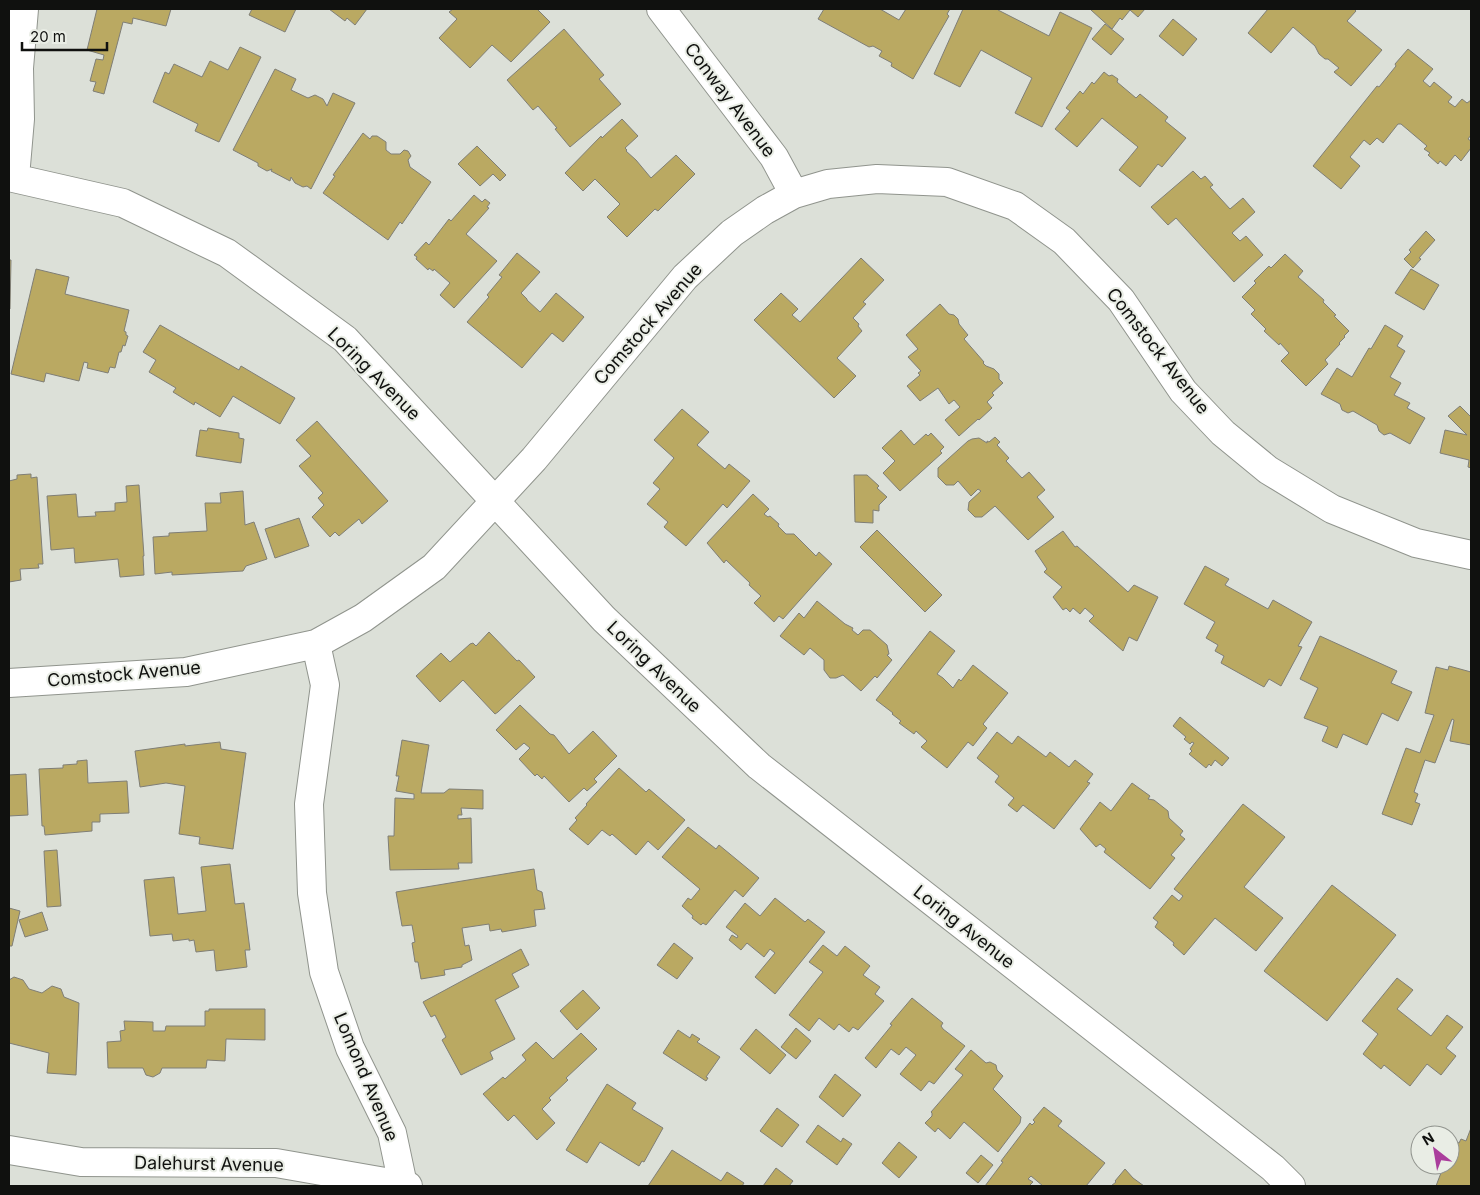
<svg xmlns="http://www.w3.org/2000/svg" width="1480" height="1195" viewBox="0 0 1480 1195" font-family="Inter,sans-serif">
	<style>
		.building { fill: #baa962; stroke: #7f7e76 }
		.lines { fill: none; stroke-linecap: round; stroke-linejoin: round }
		.street-casing { stroke: #90948d; stroke-width: 30 }
		.street { stroke: #fff; stroke-width: 28 }
		.labels { text-anchor: middle; stroke-width: 4; stroke-linejoin: round; paint-order: stroke }
		.street-label { font-size: 18px; fill: #10110f; stroke: #e9ede5 }
	</style>
	<rect width="100%" height="100%" fill="#dce0d8"/>
	<path class="building" d="M97,9H171L166,26L133,18L132,24L123,22L104,94L93,91L96,82L90,81L96,59L103,60L104,55L87,50Z
		M252,9H296L285,32L249,15Z
		M329,9H367L355,25L347,18L345,21Z
		M453,9H537L550,22L511,62L492,45L470,68L439,38L457,19L449,12Z
		M824,9H880L899,20L906,9H950L947,14L949,16L913,79L891,66L892,63L879,56L882,51L873,46L869,47L818,19Z
		M963,9H999L998,10L1049,36L1060,12L1092,28L1042,127L1015,113L1032,78L981,50L960,87L934,74Z
		M1092,9H1145L1138,17L1130,10L1122,20L1120,18L1112,29L1091,10Z
		M1268,9H1354L1356,11L1347,21L1382,50L1351,86L1334,72L1339,68L1328,59H1325L1319,54L1315,46L1293,27L1271,53L1248,33Z
		M1173,19L1197,39L1183,56L1159,36Z
		M1105,24L1124,39L1111,55L1092,39Z
		M564,29L604,75L599,79L621,104L570,147L555,129L557,128L538,106L533,110L507,80Z
		M240,47L261,57L219,142L195,131L198,124L153,102L165,72L169,74L174,64L202,77L210,61L228,70Z
		M1408,49L1433,69L1423,81L1430,87L1434,82L1452,97L1448,102L1455,107L1462,99L1467,103L1471,100V135L1468,139L1471,141V148L1461,161L1455,155L1446,166L1440,161L1438,164L1428,155L1430,153L1424,149L1427,146L1401,124H1398L1383,143L1377,138L1370,145L1364,140L1350,157L1360,166L1341,189L1313,166L1377,86L1379,87L1396,66L1395,64Z
		M275,69L296,79L291,90L308,98L315,95L323,99L327,106L333,93L355,103L311,189L307,186L303,187L295,183L291,177L290,181L271,171L272,169L267,171L258,166V163L233,150Z
		M1104,72L1109,76L1112,75L1118,79L1117,82L1136,98L1140,94L1168,117L1165,121L1186,138L1162,167L1158,164L1140,187L1119,170L1138,147L1102,118L1077,147L1055,129L1070,111L1066,108L1080,91L1083,94L1092,82L1094,84Z
		M622,119L638,136L625,148L627,150L626,151L636,160L651,178L676,155L695,174L658,211L655,209L627,237L607,217L620,204L595,179L583,191L565,173L601,136L602,138Z
		M363,133L370,139L372,136H377L386,142V150L391,154H400L404,150L408,151L411,156L408,160L410,167L431,182L402,224L400,222L388,240L323,193L335,176L333,175Z
		M477,146L506,175L500,181L493,174L480,186L458,164Z
		M1193,171L1201,179L1205,176L1213,185L1210,187L1230,209L1243,198L1255,212L1232,233L1240,241L1246,236L1263,255L1234,282L1176,218L1168,225L1151,207Z
		M474,195L482,202L485,199L490,203L487,207L489,208L466,234L497,261L454,308L440,295L450,283L434,269L433,271L429,268L428,270L416,259L417,257L414,255L426,242L429,245L449,219L451,221Z
		M1426,231L1435,240L1419,258L1421,259L1413,268L1404,259L1411,252L1409,250Z
		M517,253L540,272L521,293L527,299V300L540,312L556,293L584,317L563,342L552,333L522,368L467,322L489,297L487,295L502,277L499,275Z
		M1285,254L1303,271L1298,277L1324,300L1323,302L1336,315L1334,316L1349,331L1344,336L1345,337L1339,343L1340,344L1325,360L1328,364L1306,386L1281,361L1289,353L1280,343L1279,345L1264,331L1266,329L1251,314L1255,310L1242,297L1256,283L1254,281L1269,266L1271,268Z
		M861,258L884,280L863,302L866,304L853,318L859,324L858,326L862,331L837,358L856,376L834,398L754,320L781,293L798,309L792,315L800,322Z
		M9,260H11L10,309H9Z
		M36,269L69,277L65,294L129,310L124,331L126,332V335L128,336L125,346L123,345L121,352H119L115,368L110,367L108,373L87,368L88,363L84,362L79,381L46,373L44,382L11,374Z
		M1411,269L1439,285L1424,310L1395,293Z
		M940,304L949,314L954,315L958,319L959,324L968,335L964,339L984,362L983,363L986,366L994,369L999,374V379L1003,383L992,393L994,395L987,402L992,408L979,420L978,419L959,436L945,420L960,407L954,400L949,404L938,388L920,401L907,386L920,375L918,373L921,371L908,357L918,349L906,335Z
		M160,325L239,370L241,366L295,398L280,424L233,396L220,417L195,402L194,405L173,392L176,388L149,372L156,360L143,352Z
		M1385,325L1403,336L1397,346L1405,351L1390,377L1401,383L1394,395L1410,403L1407,408L1425,418L1410,444L1390,433L1384,435L1379,431L1377,425L1353,411L1348,413L1342,410L1340,404L1321,394L1337,368L1352,377L1369,348L1371,349Z
		M1460,406L1471,417V468L1468,467L1469,460L1440,453L1445,430L1467,435L1448,416Z
		M682,409L709,432L697,445L725,469L729,464L750,481L727,508L723,504L686,546L664,527L668,522L647,504L660,489L653,483L674,458L654,440Z
		M317,421L388,501L362,524L359,519L339,536L335,532L330,537L312,517L324,505L318,498L323,493L299,466L311,456L296,440Z
		M208,428L239,433V438L244,439L241,463L196,456L200,430L207,431Z
		M901,430L914,445L926,434L928,436L931,433L944,447L940,451L942,453L900,491L883,473L895,461L882,448Z
		M995,437L1000,442L997,445L1009,458L1006,461L1022,478L1029,472L1045,490L1037,497L1054,517L1028,540L995,506L982,517H975L968,510L969,502L981,491L978,489L971,496L958,481L954,485H946L938,477V468L968,441L972,439L979,438L987,443V441L989,442Z
		M31,474V478L37,477L43,564H38L39,568L20,569L21,580L9,582V481L17,479V475Z
		M854,475H867L879,486L877,488L887,497L879,505V511L873,510V523L855,522Z
		M139,485L144,556H143L144,575L120,577L118,559L75,563L74,548L51,550L47,496L76,494L78,517L96,516L95,512L115,511V503L127,502L126,486Z
		M243,491L245,525L254,522L267,559L246,566L243,571L172,575V572L155,574L153,537L169,536V533L207,531L205,503H221L220,493Z
		M753,494L769,509L764,514L768,517L770,516L779,524L778,526L786,534H794L816,556L819,552L832,564L783,619L779,616L774,622L754,603L761,596L749,585L750,583L726,560L724,563L707,543Z
		M299,518L309,546L275,558L265,529Z
		M877,530L942,595L925,612L860,547Z
		M1063,531L1075,547L1077,546L1128,592L1134,585L1158,597L1137,641L1129,637L1123,651L1089,621L1094,616L1085,608L1080,614L1073,608L1070,612L1066,608L1063,610L1053,597L1062,587L1044,572L1047,569L1035,551Z
		M1205,566L1229,579L1225,585L1268,609L1273,600L1312,622L1298,646L1302,647L1281,686L1269,679L1264,687L1221,663L1224,656L1215,651L1218,645L1206,638L1215,622L1184,604Z
		M817,601L845,624L853,628L852,630L858,635L863,630H870L887,645L889,654L887,655L892,660L877,678L875,676L861,691L843,675L836,678H830L824,670V660L810,648L804,655L780,636L799,613L804,618Z
		M930,631L955,651L937,674L943,678L953,688L959,679L961,681L973,665L1008,693L983,724L987,728L973,746L968,742L947,768L921,747L927,741L916,731L914,734L899,723L901,721L892,714L893,713L876,700Z
		M489,632L517,661L519,660L535,677L498,712L495,714L463,680L440,702L416,676L441,653L450,662L470,644L473,643L476,646Z
		M1320,636L1397,671L1391,683L1412,692L1398,721L1382,713L1367,745L1343,734L1337,748L1322,741L1328,727L1304,718L1318,688L1300,679Z
		M1449,666L1471,672V745L1450,741L1454,720L1452,719L1435,763L1425,760L1414,792L1418,794L1415,802L1420,804L1412,825L1382,814L1406,748L1420,753L1434,715L1425,713L1436,667L1448,670Z
		M520,705L550,734L554,735L569,754L593,731L617,756L594,779L597,782L587,791L584,788L569,802L544,776L542,779L537,774L535,776L519,759L530,748L524,743L516,750L496,730Z
		M1180,717L1229,758L1222,766L1215,760L1211,766L1209,764L1206,768L1189,754L1192,751L1190,749L1194,743L1192,742L1190,744L1184,739L1186,737L1173,726Z
		M997,732L1012,744L1018,736L1046,757L1050,752L1069,767L1075,760L1093,774L1087,782L1090,783L1054,829L1023,805L1017,812L1008,805L1014,798L995,782L999,776L977,758Z
		M402,740L429,745L421,793H444L449,789L483,790V809L461,808L462,815H458V819L471,818L472,863H458L459,869L390,870L388,836H394L395,798L414,799V794L396,791L399,776H396Z
		M220,742L221,749L246,753L233,849L199,844L200,837L179,834L185,786L166,783L140,787L135,751L185,744V746Z
		M87,760L88,783L127,781L129,813L100,814V822H92V831L45,835L44,826H42L39,769L63,768V765L77,764V761Z
		M619,768L646,792L649,789L685,820L658,850L648,841L636,855L612,834L610,836L602,830L588,845L569,829L577,820L575,818L587,805L586,804Z
		M26,774L28,815L9,816V775Z
		M1132,783L1150,796L1148,799L1154,800L1168,811L1169,818L1183,831L1180,835L1185,839L1171,855L1175,858L1150,889L1104,852L1106,849L1100,844L1096,847L1080,829L1100,802L1111,811Z
		M1243,804L1285,837L1244,887L1283,918L1256,951L1215,918L1184,955L1173,945L1174,943L1155,927L1158,922L1153,918L1172,895L1179,901L1183,896L1174,889Z
		M688,827L716,849L719,845L759,878L743,897L735,890L706,925L703,923L701,925L692,918L693,916L682,906L688,898L691,900L700,889L662,857Z
		M57,850L61,906L47,907L44,851Z
		M230,864L235,904L244,903L250,950H245L247,967L216,971L214,950L196,952L194,940L189,941V939L173,941L172,934L150,936L144,880L174,877L178,914L206,911L201,867Z
		M534,869L537,890L542,892L545,909L534,910L536,926L502,932L501,929L490,931L489,924L462,928L465,946L469,945L472,960L462,965V967L444,970L445,975L421,979L418,962H415L412,943L415,942L412,925L402,926L396,892Z
		M1332,885L1396,935L1327,1021L1264,971Z
		M775,898L805,922L808,919L825,932L775,994L755,977L775,953L770,949L764,957L747,943L741,950L729,940L732,935L737,938L738,936L726,927L745,903L760,916Z
		M9,908L20,911L12,946H9Z
		M42,912L48,930L25,937L19,920Z
		M674,943L693,958L677,979L657,965Z
		M823,945L837,956L845,946L870,966L863,975L880,987L875,994L884,1001L858,1030L853,1027L849,1032L839,1024L834,1030L819,1018L809,1031L789,1015L823,972L809,962Z
		M521,949L529,965L512,974L519,987L495,1000L515,1039L490,1052L493,1059L461,1075L442,1040L446,1037L435,1015L431,1017L423,1002Z
		M14,977L23,980L29,989L42,993L52,986L61,989L64,997L79,1003L76,1075L47,1073L49,1053L9,1043V980Z
		M1397,978L1413,990L1397,1009L1431,1036L1447,1015L1463,1027L1446,1048L1456,1056L1441,1075L1427,1064L1410,1086L1384,1065L1381,1069L1363,1054L1378,1034L1362,1021Z
		M583,990L600,1008L577,1030L560,1011Z
		M912,998L943,1023L941,1026L943,1029L965,1046L934,1084L929,1081L921,1091L900,1074L916,1055L906,1047L899,1055L891,1049L876,1068L865,1058L892,1025L890,1024Z
		M209,1009H265V1040L226,1039L225,1061L207,1060L206,1068H162L160,1073L153,1077L146,1075L143,1068H108L107,1042L121,1041L120,1031L125,1030L124,1021L153,1022V1031H165L166,1026H205V1011H209Z
		M796,1028L811,1041L796,1059L781,1047Z
		M756,1029L786,1055L770,1074L740,1049Z
		M678,1030L690,1038L692,1034L700,1039L697,1042L720,1057L706,1077L708,1078L706,1081L663,1053Z
		M581,1033L597,1049L566,1078L568,1080L549,1098L551,1100L542,1109L555,1123L537,1140L514,1115L508,1121L483,1094L503,1077L505,1079L526,1060L522,1055L536,1042L553,1059Z
		M971,1050L986,1063L990,1062L996,1065L997,1070L1003,1076L993,1089L1021,1117L1020,1123L998,1152L964,1122L950,1139L938,1128L935,1132L925,1123L932,1116V1113L931,1112L963,1075L955,1069Z
		M835,1074L861,1095L843,1117L819,1097Z
		M607,1084L636,1103L632,1109L663,1128L644,1162L642,1161L639,1166L600,1142L587,1163L566,1150Z
		M1044,1107L1062,1121L1058,1126L1105,1163L1086,1186H1043L1031,1176L1028,1179L1033,1182L1029,1186H985L1003,1162L1001,1161L1030,1123L1032,1125L1035,1122L1033,1120Z
		M777,1108L799,1125L782,1147L760,1131Z
		M818,1125L841,1142L843,1138L852,1144L837,1165L806,1142Z
		M1471,1128V1186H1436L1444,1165H1450V1151L1454,1141L1459,1143L1461,1139L1466,1141Z
		M899,1142L917,1157L899,1178L882,1163Z
		M672,1150L721,1181L727,1172L744,1183L742,1186H648Z
		M981,1155L993,1165L978,1183L966,1173Z
		M776,1168L793,1181L789,1186H763Z
		M1125,1169L1133,1178L1144,1186H1111L1116,1182L1115,1181Z"/>
	<g class="lines">
		<defs>
			<path id="street" d="M661,9L774,157L794,194
				M9,177L123,203L227,253L345,339L604,619L759,766L1273,1168L1291,1186
				M15,177L20,119L19,68L24,9
				M316,644L325,685L309,804L312,893L324,972L350,1048L392,1133L403,1185
				M9,683L186,672L316,644L363,618L434,567L534,459L685,277L732,233L765,210L794,194L828,184L877,179L947,182L1015,206L1064,241L1121,300L1183,391L1223,433L1268,470L1332,509L1416,543L1471,555
				M9,1150L81,1162L276,1163L408,1186"/>
		</defs>
		<use href="#street" class="street-casing"/>
		<use href="#street" class="street"/>
	</g>
	<g class="labels">
		<g class="street-label">
			<text transform="translate(730 100) rotate(53)" y="6">Conway Avenue</text>
			<text transform="translate(648 324) rotate(-49)" y="6">Comstock Avenue</text>
			<text transform="translate(1158 351) rotate(52)" y="6">Comstock Avenue</text>
			<text transform="translate(374 374) rotate(45)" y="6">Loring Avenue</text>
			<text transform="translate(654 667) rotate(44)" y="6">Loring Avenue</text>
			<text transform="translate(124 674) rotate(-5)" y="6">Comstock Avenue</text>
			<text transform="translate(964 927) rotate(38)" y="6">Loring Avenue</text>
			<text transform="translate(366 1077) rotate(67)" y="6">Lomond Avenue</text>
			<text transform="translate(209 1164) rotate(1)" y="6">Dalehurst Avenue</text>
		</g>
	</g>
	<rect width="1480" height="1195" fill="none" stroke="#10110f" stroke-width="20"/>
	<g transform="translate(1435 1150) rotate(329)"><circle r="24" fill="#e9ede5" stroke="#92958f"/>
	<path d="M0-4L9 19L0 12L-9 19Z" fill="#aa3d9c"/>
	<text y="-8" font-size="14" font-weight="bold" text-anchor="middle" fill="#10110f">N</text>
	</g>
	<path d="M22 42v8h85v-8" fill="none" stroke="#10110f" stroke-width="2.5"/>
	<text x="30" y="42" font-size="15" fill="#10110f" stroke="#e9ede5" stroke-width="4" paint-order="stroke">20 m</text>
</svg>
